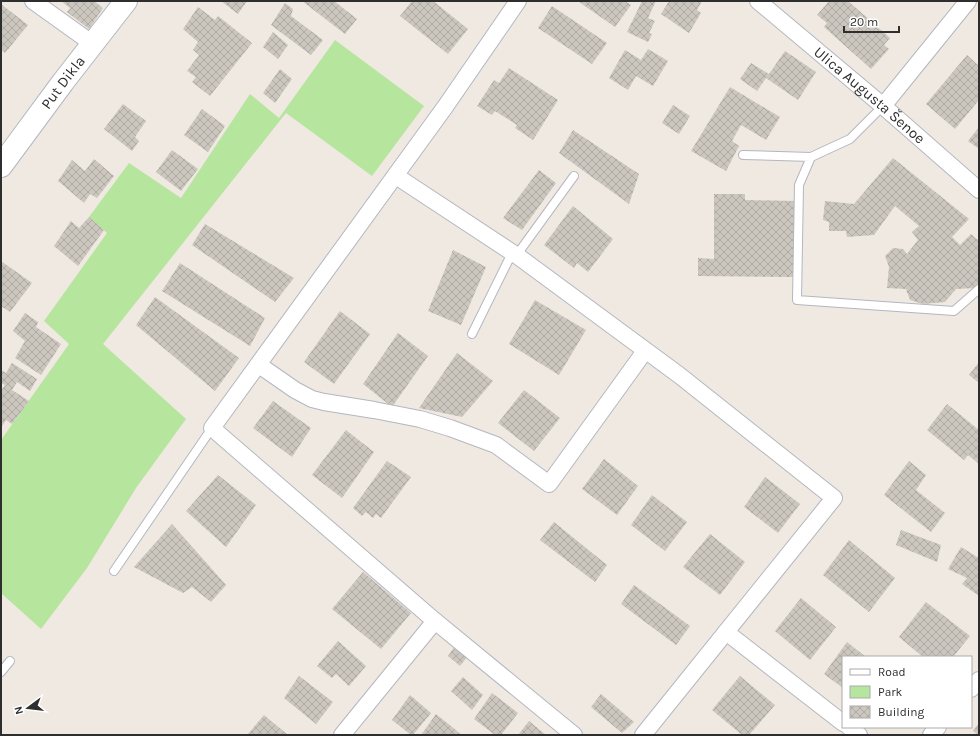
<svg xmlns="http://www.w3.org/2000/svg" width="980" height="736" viewBox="0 0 980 736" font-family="Karla,sans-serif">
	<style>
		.green { fill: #b6e59e }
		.building { fill: url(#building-cross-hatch) }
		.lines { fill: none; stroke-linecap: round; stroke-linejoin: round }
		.lane-casing { stroke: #b4b7c1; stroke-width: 10 }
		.street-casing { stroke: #b4b7c1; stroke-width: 18 }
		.secondary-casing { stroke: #b4b7c1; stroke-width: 24 }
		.lane { stroke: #fff; stroke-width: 8 }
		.street { stroke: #fff; stroke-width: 16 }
		.secondary { stroke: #fff; stroke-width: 22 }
		.labels { text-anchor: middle; stroke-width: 3; stroke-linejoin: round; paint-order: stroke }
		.street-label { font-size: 15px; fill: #2e2e2e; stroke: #fff }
	</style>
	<defs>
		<pattern id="building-cross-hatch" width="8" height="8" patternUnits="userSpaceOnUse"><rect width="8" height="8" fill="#cbc7bf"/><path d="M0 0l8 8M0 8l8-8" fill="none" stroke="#afaba4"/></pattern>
	</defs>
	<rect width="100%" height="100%" fill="#efe9e1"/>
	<path class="green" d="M335,40L424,106L372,176L286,113L103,344L186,419L136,488L87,568L41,629L1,593V440L69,344L44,321L107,233L89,217L129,163L181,198L250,94L279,118Z"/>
	<path class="building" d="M61,1H94L103,8L89,29L67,12L70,8Z
		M221,1H247L238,14Z
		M302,1H334L357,19L345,34Z
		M412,1H433L468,29L448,54L400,16Z
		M580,1H625L631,5L615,27L579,2Z
		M642,1H656L648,18L655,21L649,33L652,34L648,42L627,32Z
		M669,1H702L697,10L701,13L689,33L661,14Z
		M829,1H848L890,38L884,45L889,49L871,69L824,27L827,23L817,15Z
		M285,3L293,9L291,16L323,40L311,55L271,25Z
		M1,4L28,25L5,53L1,49Z
		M552,6L607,43L592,64L538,28Z
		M198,7L215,20L218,16L252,43L210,96L192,82L196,77L187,71L199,55L193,50L198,42L183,29Z
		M273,32L288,45L278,59L263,47Z
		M648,49L668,61L653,86L636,76L628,90L609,78L625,50L641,60Z
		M785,51L816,72L798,100L766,78L757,91L740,79L751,63L769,74Z
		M967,55L979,66V100L955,129L926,104Z
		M509,68L558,100L533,140L515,128L517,125L495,111L492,115L477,106L494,80L499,83Z
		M280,69L292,79L275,103L263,93Z
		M730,87L780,117L766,140L741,125L732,141L739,146L726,171L691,151Z
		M123,104L146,121L135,137L139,141L132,151L104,129Z
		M673,105L690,116L679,134L662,123Z
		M202,109L225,126L208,152L184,135Z
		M979,127V149L968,141Z
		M573,130L639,174L629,204L559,153Z
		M172,150L198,169L181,191L156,172Z
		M893,158L969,219L952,237L960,245L971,234L979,241V285L975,288L956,289L945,302L923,304L910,300L906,289L887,288L889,267L885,256L893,248L903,249L907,254L918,240L912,232L919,226L895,206L874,235L847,237L846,231H829V222L823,220L825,201L854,204Z
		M94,159L114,176L97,198L90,194L84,203L58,181L72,160L85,171Z
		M539,170L556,183L522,230L503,218Z
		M714,194H745V200L795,201L794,277L698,276V258L714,259Z
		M573,206L613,239L588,272L577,263L574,268L544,245Z
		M89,217L104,230L78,266L54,246L71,221L79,228Z
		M205,224L294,278L275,302L192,245Z
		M453,250L486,267L461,325L428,311Z
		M1,261L32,283L10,312L1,306Z
		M180,263L265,318L250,346L162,291Z
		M155,297L239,358L215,391L136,325Z
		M535,300L586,330L559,375L509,344Z
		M340,311L370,334L334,384L304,362Z
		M25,313L38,322L36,327L61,344L41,375L15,358L25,341L13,331Z
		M398,333L428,356L392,407L363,384Z
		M457,353L493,381L462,417L419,408Z
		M979,362V383L969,375Z
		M12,363L37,379L30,391L17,382L12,390L29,401L12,424L6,420L1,428V391L5,385L1,383V370L6,373Z
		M524,390L560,418L534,451L498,423Z
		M273,401L311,428L292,457L253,428Z
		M947,404L979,430V464L968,455L964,460L927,430Z
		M346,430L374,452L342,498L312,475Z
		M604,459L638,486L617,515L582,489Z
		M387,461L411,477L381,518L376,514L373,518L366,512L362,516L353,508Z
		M909,461L926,475L916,490L945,513L931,532L884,495Z
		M218,475L256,505L226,547L186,511Z
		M765,477L800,504L778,533L744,507Z
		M652,495L687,522L665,551L631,525Z
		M554,522L607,565L595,582L540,540Z
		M172,524L226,585L211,602L192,587L183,593L134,567Z
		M901,530L941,545L937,562L896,545Z
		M710,534L745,562L720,595L683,567Z
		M849,540L895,578L869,612L823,575Z
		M961,547L979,558V596L962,584L967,578L948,569Z
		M363,572L411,613L381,649L332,609Z
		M634,585L690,626L676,645L621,604Z
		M801,598L836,627L810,660L775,631Z
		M926,602L970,636L953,657H923L899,637Z
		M338,641L366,666L349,686L336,674L332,678L317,666Z
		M847,642L866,657H843V688L824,674Z
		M455,646L468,656L460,666L448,656Z
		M299,676L333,702L316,724L284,698Z
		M740,676L775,705L749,735H742L712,710Z
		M463,677L483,695L472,710L451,691Z
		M492,693L518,713L501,735H495L474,719Z
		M601,694L634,722L622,733L591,707Z
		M410,695L431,713L413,735H411L392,720Z
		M436,714L462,735H421Z
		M264,715L288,735H247Z
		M529,721L546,735H518Z
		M979,723V735H978L973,731Z"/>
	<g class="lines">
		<defs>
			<path id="lane" d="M743,155L811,157L850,139L883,106
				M811,157L799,185L797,300L954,311L979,289
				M516,256L574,176
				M472,334L512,253
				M114,571L212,428
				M1,672L10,661"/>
			<g id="street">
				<path d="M33,1L93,44"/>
				<path d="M518,1L445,107L212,428L435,621L574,735"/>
				<path id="s1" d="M758,1L883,106L979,190"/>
				<path d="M883,106L968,1"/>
				<path d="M396,176L519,257L679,375L834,498L643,735"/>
				<path d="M259,365L295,390L312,399L324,402L374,410L420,419L450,428L496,445L549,484L645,351"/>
				<path d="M726,632L843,723"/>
				<path d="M971,689L979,680"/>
				<path d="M849,727L859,735"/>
				<path d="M342,735L435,621"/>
				<path d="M931,735L938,727"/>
			</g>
			<g id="secondary">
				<path id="s2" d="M1,166L63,82L126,1"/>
			</g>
		</defs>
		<use href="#lane" class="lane-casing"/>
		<use href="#street" class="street-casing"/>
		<use href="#secondary" class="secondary-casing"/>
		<use href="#lane" class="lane"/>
		<use href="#street" class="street"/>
		<use href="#secondary" class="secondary"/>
	</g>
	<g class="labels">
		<g class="street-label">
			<text dy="5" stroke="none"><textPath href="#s2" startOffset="104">Put Dikla</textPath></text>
			<text dy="5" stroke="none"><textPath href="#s1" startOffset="146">Ulica Augusta Šenoe</textPath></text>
		</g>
	</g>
	<rect width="980" height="736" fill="none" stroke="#2e2e2e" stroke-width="4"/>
	<rect x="842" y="656" width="130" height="72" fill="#ffffff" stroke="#ababab"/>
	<rect x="850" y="669" width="20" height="6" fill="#ffffff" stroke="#ababab"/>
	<text x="878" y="676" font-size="12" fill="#2e2e2e">Road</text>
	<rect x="850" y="686" width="20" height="12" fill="#b6e59e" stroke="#ababab"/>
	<text x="878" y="696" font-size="12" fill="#2e2e2e">Park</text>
	<rect x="850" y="706" width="20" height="12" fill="url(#building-cross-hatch)" stroke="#ababab"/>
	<text x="878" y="716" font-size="12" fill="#2e2e2e">Building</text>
	<g transform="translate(28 708) rotate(255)" stroke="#ffffff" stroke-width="3" paint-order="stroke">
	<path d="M0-3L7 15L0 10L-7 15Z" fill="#2e2e2e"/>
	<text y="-6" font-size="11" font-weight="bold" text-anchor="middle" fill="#2e2e2e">N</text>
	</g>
	<path d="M844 26v6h55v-6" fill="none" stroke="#2e2e2e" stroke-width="2"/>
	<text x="850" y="26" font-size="12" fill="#2e2e2e" stroke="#ffffff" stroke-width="3" paint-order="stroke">20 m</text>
</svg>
